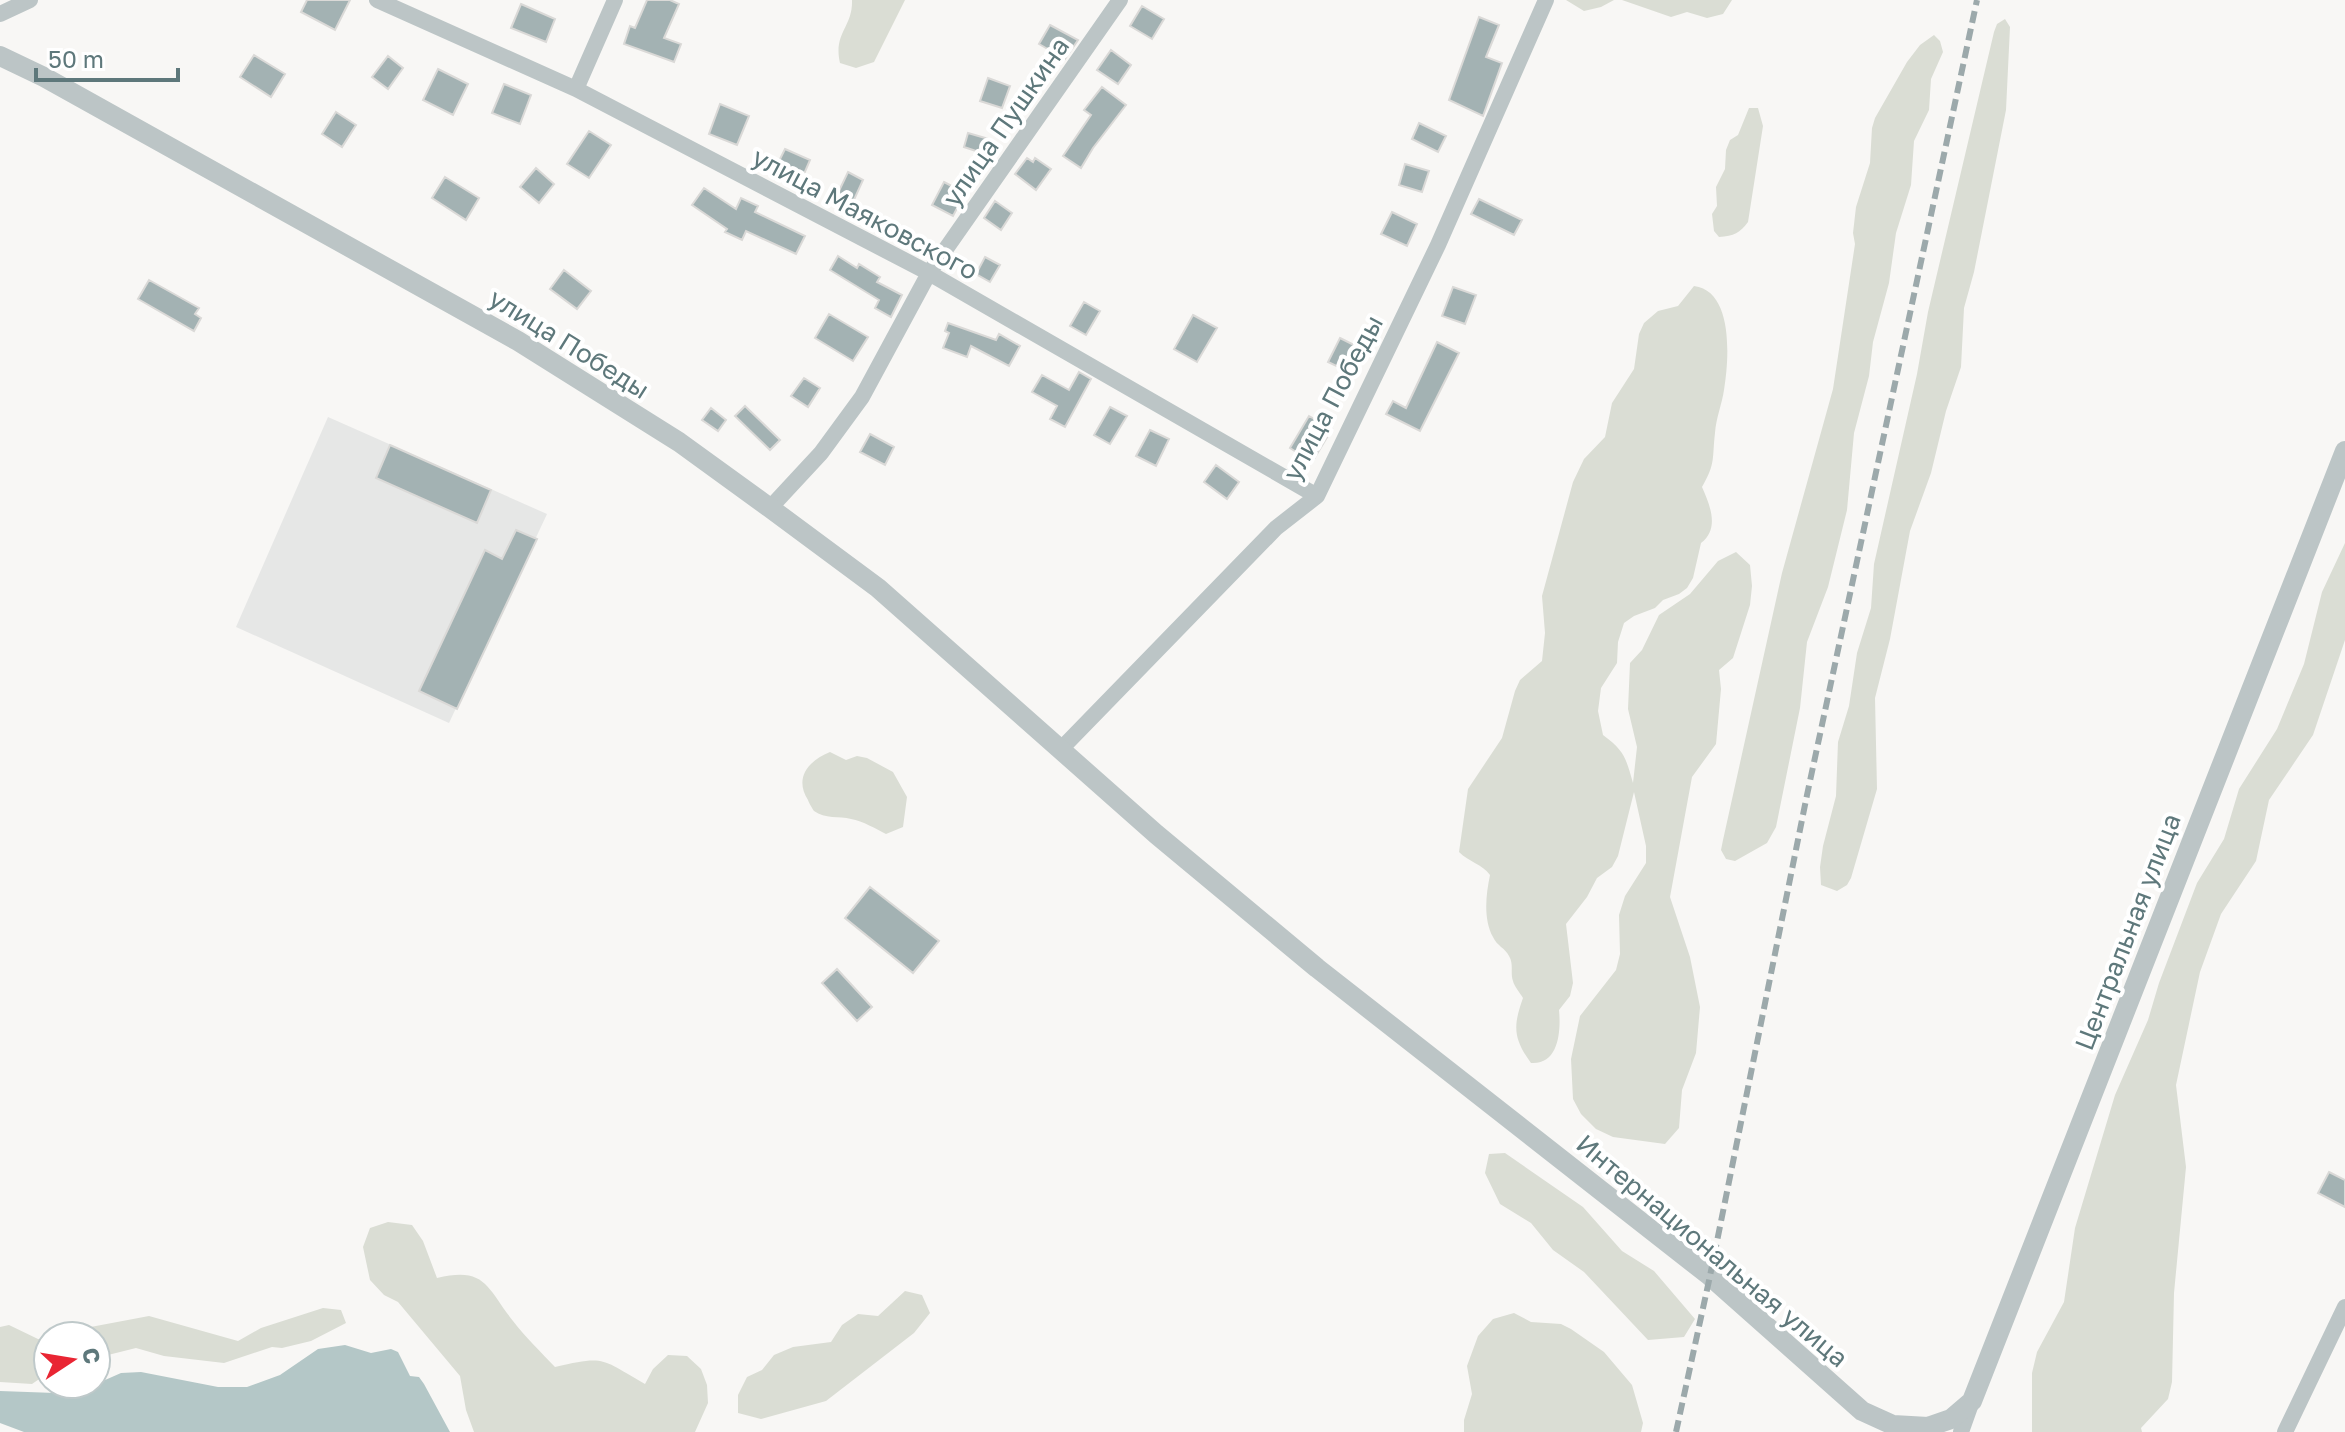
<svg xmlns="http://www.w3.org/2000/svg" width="2345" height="1432" viewBox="0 0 2345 1432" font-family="'Golos Text',sans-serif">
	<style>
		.built { fill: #e6e7e6 }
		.green { fill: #daddd4 }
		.water { fill: #b4c7c7 }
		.building { fill: #a3b2b3; stroke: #dad9d7; stroke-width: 2 }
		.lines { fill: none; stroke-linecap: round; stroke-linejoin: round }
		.minor { stroke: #bcc5c6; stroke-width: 16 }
		.tertiary { stroke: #bcc5c6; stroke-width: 20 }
		.rail { stroke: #9ca9ab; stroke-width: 6; stroke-dasharray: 12 6; stroke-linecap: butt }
		.labels { text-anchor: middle; stroke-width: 8; stroke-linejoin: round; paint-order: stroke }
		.street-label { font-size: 26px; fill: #5e787b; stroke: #fff }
	</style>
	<rect width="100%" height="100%" fill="#f8f7f5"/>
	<path class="built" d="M328,417L547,514L449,723L236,627Z"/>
	<path class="green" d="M852,0H905L874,62L856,68L840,63C833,33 853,27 852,0Z
		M1566,0H1614L1601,7L1584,11Z
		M1622,0H1732L1723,14L1707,18L1687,12L1671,17Z
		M2005,19L2010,27L2006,110L1974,272L1964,308L1961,367L1946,411L1931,473L1910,531L1890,639L1875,698L1877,789L1851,878L1847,885L1837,891L1821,885L1820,867L1823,846L1836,796L1838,742L1849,706L1857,653L1871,608L1874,564L1917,374L1928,312L1994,32L1997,24Z
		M1934,35L1940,41L1943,52L1931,79L1929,110L1914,141L1911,185L1896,233L1889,283L1873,342L1869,376L1854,433L1847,510L1828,587L1807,642L1800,708L1776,827L1767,843L1735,861L1726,859L1721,850L1723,840L1782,573L1833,389L1855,244L1853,233L1856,207L1870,163L1872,128L1875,118L1907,62L1920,45Z
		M1749,108H1758L1763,126L1748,222C1740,233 1734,236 1719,237L1714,231L1712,214L1717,206L1716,187L1725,169L1726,150L1730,140L1738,135Z
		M1694,286C1734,291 1729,360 1724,390C1722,404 1716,418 1715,433C1712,458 1716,463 1702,487C1710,505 1720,529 1701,543L1693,578L1687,588L1679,594L1663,600L1655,608L1634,616L1624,623L1618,642L1617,663L1601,688L1598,711L1603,735C1625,751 1626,759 1633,783L1637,747L1628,709L1630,663L1642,650L1659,615L1690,594L1718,561L1736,552L1750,565L1752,586L1750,605L1733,658L1719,670L1721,689L1716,744L1692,777L1670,897L1690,957L1700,1007L1696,1053L1682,1090L1679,1128L1665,1144L1613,1137L1596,1129L1581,1114L1573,1099L1571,1059L1580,1016L1616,970L1620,954L1619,915L1625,896L1646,863V846L1634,792L1618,856L1612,867L1597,878L1587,897L1566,924L1573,983L1570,996L1559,1010C1561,1031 1559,1065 1531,1063C1513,1038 1513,1026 1523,998C1520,993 1514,986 1513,981C1510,973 1514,964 1509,956C1505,948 1497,946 1493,937C1483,919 1486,894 1490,875C1482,864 1469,862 1459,852L1468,789L1502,738L1515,691L1520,680L1542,661L1545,633L1542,596L1573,482L1584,459L1605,437L1612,403L1634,369L1639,334L1644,323L1658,311L1678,306Z
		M2345,543V640L2313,735L2269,800L2256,861L2221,914L2200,972L2176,1085L2186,1167L2174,1293L2172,1382L2168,1399L2141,1428L2142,1432H2032V1373L2037,1352L2064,1302L2075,1228L2115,1095L2148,1020L2159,983L2197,883L2224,839L2239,789L2277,729L2304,664L2322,592Z
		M830,752L846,760L857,756L867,758L893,772L907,797L903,827L886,834C876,829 863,821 851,819C839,816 825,819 814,811C813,810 808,801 808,800C794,778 808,761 830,752Z
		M1505,1153L1583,1207L1622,1251L1654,1271L1695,1319L1684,1337L1648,1340L1584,1272L1553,1250L1531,1223L1500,1204L1485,1173L1489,1154Z
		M388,1222L412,1225L423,1241L437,1278C486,1266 487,1288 513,1321C526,1338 541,1352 555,1367C606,1355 601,1359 645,1384L653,1369L668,1355L687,1356L701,1369L707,1385L708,1403L695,1432H474L466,1410L460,1376L398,1302L384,1295L370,1280L363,1247L370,1228Z
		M905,1291L922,1295L930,1313L914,1333L826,1401L761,1419L738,1413V1395L747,1377L762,1370L774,1355L793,1347L831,1342L842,1325L858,1314L878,1316Z
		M323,1308L341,1310L346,1323L311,1341L282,1348L272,1347L224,1363L164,1356L136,1348L96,1358V1336H60L80,1329L149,1316L238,1341L261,1328Z
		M1514,1313L1531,1322L1561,1324L1571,1329L1604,1352L1632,1385L1643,1423L1641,1432H1464V1420L1472,1394L1467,1366L1478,1336L1493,1319Z
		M9,1325L38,1339L48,1340V1373L32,1384L0,1382V1327Z"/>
	<path class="water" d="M345,1345L371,1353L391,1349L398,1352L410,1376L419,1377L424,1384L450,1432H24L0,1423V1391L55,1393L96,1384L121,1373L141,1372L218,1387H247L280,1375L318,1349Z"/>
	<path class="building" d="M307,0H350L335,30L301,12Z
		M647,0H670L679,4L664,38L681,44L674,62L624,44L630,26L635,28Z
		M521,4L555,19L546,42L511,28Z
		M1142,6L1164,19L1152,39L1130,26Z
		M1479,17L1499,25L1486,57L1502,63L1483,116L1449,100Z
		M1050,25L1078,40L1065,59L1039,44Z
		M1111,50L1131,65L1118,84L1097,70Z
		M254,55L285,74L271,97L240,77Z
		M388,56L403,68L388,89L372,77Z
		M438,69L468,84L453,115L423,100Z
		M988,78L1010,86L1002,108L980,101Z
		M504,84L531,95L520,124L492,113Z
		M1102,87L1126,105L1093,148L1081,168L1063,156L1091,115L1084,110Z
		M720,104L749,116L737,145L709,134Z
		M336,112L356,125L342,147L322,134Z
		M1419,123L1446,136L1438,152L1412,139Z
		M589,131L611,145L589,178L567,164Z
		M968,133L992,140L988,155L964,147Z
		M785,149L810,160L801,181L775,169Z
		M1027,158L1033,162L1035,158L1051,169L1036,190L1015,174Z
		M1405,164L1429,171L1422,192L1399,185Z
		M536,168L554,184L539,203L520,187Z
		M848,172L863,180L853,202L837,195Z
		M445,177L479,198L466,220L432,198Z
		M944,182L965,193L953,216L932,205Z
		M704,188L736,209L741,198L758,206L755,212L805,236L796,254L746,231L742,240L725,232L727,229L692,205Z
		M1479,199L1522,220L1514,235L1471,214Z
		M995,201L1012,213L1001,230L984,218Z
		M1392,212L1417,224L1407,246L1381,234Z
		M838,256L857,268L859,264L880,277L877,282L902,295L891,317L875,308L879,300L830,270Z
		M985,257L1000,265L990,282L976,274Z
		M564,270L591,291L577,309L550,289Z
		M149,280L199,308L195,314L201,318L194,331L138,299Z
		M1453,287L1476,295L1465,324L1442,316Z
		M1084,302L1100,311L1086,335L1070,326Z
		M829,314L868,337L853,361L815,338Z
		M1193,315L1217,328L1197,362L1174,349Z
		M948,323L996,340L999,334L1020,346L1009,366L971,346L967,357L943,348L949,333L945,331Z
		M1340,338L1358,347L1347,371L1328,362Z
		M1437,342L1459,353L1420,431L1386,414L1393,401L1406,408Z
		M1079,372L1091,379L1065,427L1050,419L1057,406L1032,392L1042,375L1069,390Z
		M804,378L820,388L808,407L791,396Z
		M745,406L780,440L770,450L735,416Z
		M1110,407L1127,416L1110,444L1094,435Z
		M711,408L726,420L718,431L702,420Z
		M1309,416L1332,429L1312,462L1290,448Z
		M1150,430L1169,439L1156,466L1136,456Z
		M870,434L894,447L885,465L860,452Z
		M390,445L491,490L477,523L376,478Z
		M1216,465L1239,482L1227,499L1204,482Z
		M516,530L537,539L457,709L419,691L485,550L502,559Z
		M870,887L939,941L913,973L845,918Z
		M837,969L872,1007L857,1021L822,983Z
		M2329,1172L2345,1180V1207L2318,1193Z"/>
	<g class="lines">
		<path class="minor" d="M377,0L576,89L929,273L1317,496
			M0,14L30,0
			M576,89L615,0
			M770,508L821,453L862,397L929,273L1120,0
			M1062,748L1276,528L1317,496L1438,245L1546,0
			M1961,1432L1972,1401
			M2285,1432L2345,1307"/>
		<path class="tertiary" d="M0,56L44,77L518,341L679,442L770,508L878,588L1156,834L1317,968L1710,1276L1862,1411L1893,1425L1928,1427L1951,1419L1972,1401L2345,451"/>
		<path class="rail" d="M1676,1432L1710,1276L1807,795L1977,0"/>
	</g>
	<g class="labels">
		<g class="street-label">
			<text transform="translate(1006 122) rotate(-55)" y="9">улица Пушкина</text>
			<text transform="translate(865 214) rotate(28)" y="9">улица Маяковского</text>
			<text transform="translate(569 344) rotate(32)" y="9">улица Победы</text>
			<text transform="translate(1333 398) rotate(-62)" y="9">улица Победы</text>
			<text transform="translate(2128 932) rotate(-69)" y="9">Центральная улица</text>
			<text transform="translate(1712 1251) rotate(40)" y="9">Интернациональная улица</text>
		</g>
	</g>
	<g transform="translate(72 1360) rotate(78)"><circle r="38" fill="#ffffff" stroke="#bfc9ca" stroke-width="2"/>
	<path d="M0-6L14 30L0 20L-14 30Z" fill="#e92533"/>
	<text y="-12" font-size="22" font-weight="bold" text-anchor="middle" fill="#5e787b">С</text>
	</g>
	<path d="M36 68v12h142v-12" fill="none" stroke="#5e787b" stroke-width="4"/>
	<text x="48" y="68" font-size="24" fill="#5e787b" stroke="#ffffff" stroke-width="6" paint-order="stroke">50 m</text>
</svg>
